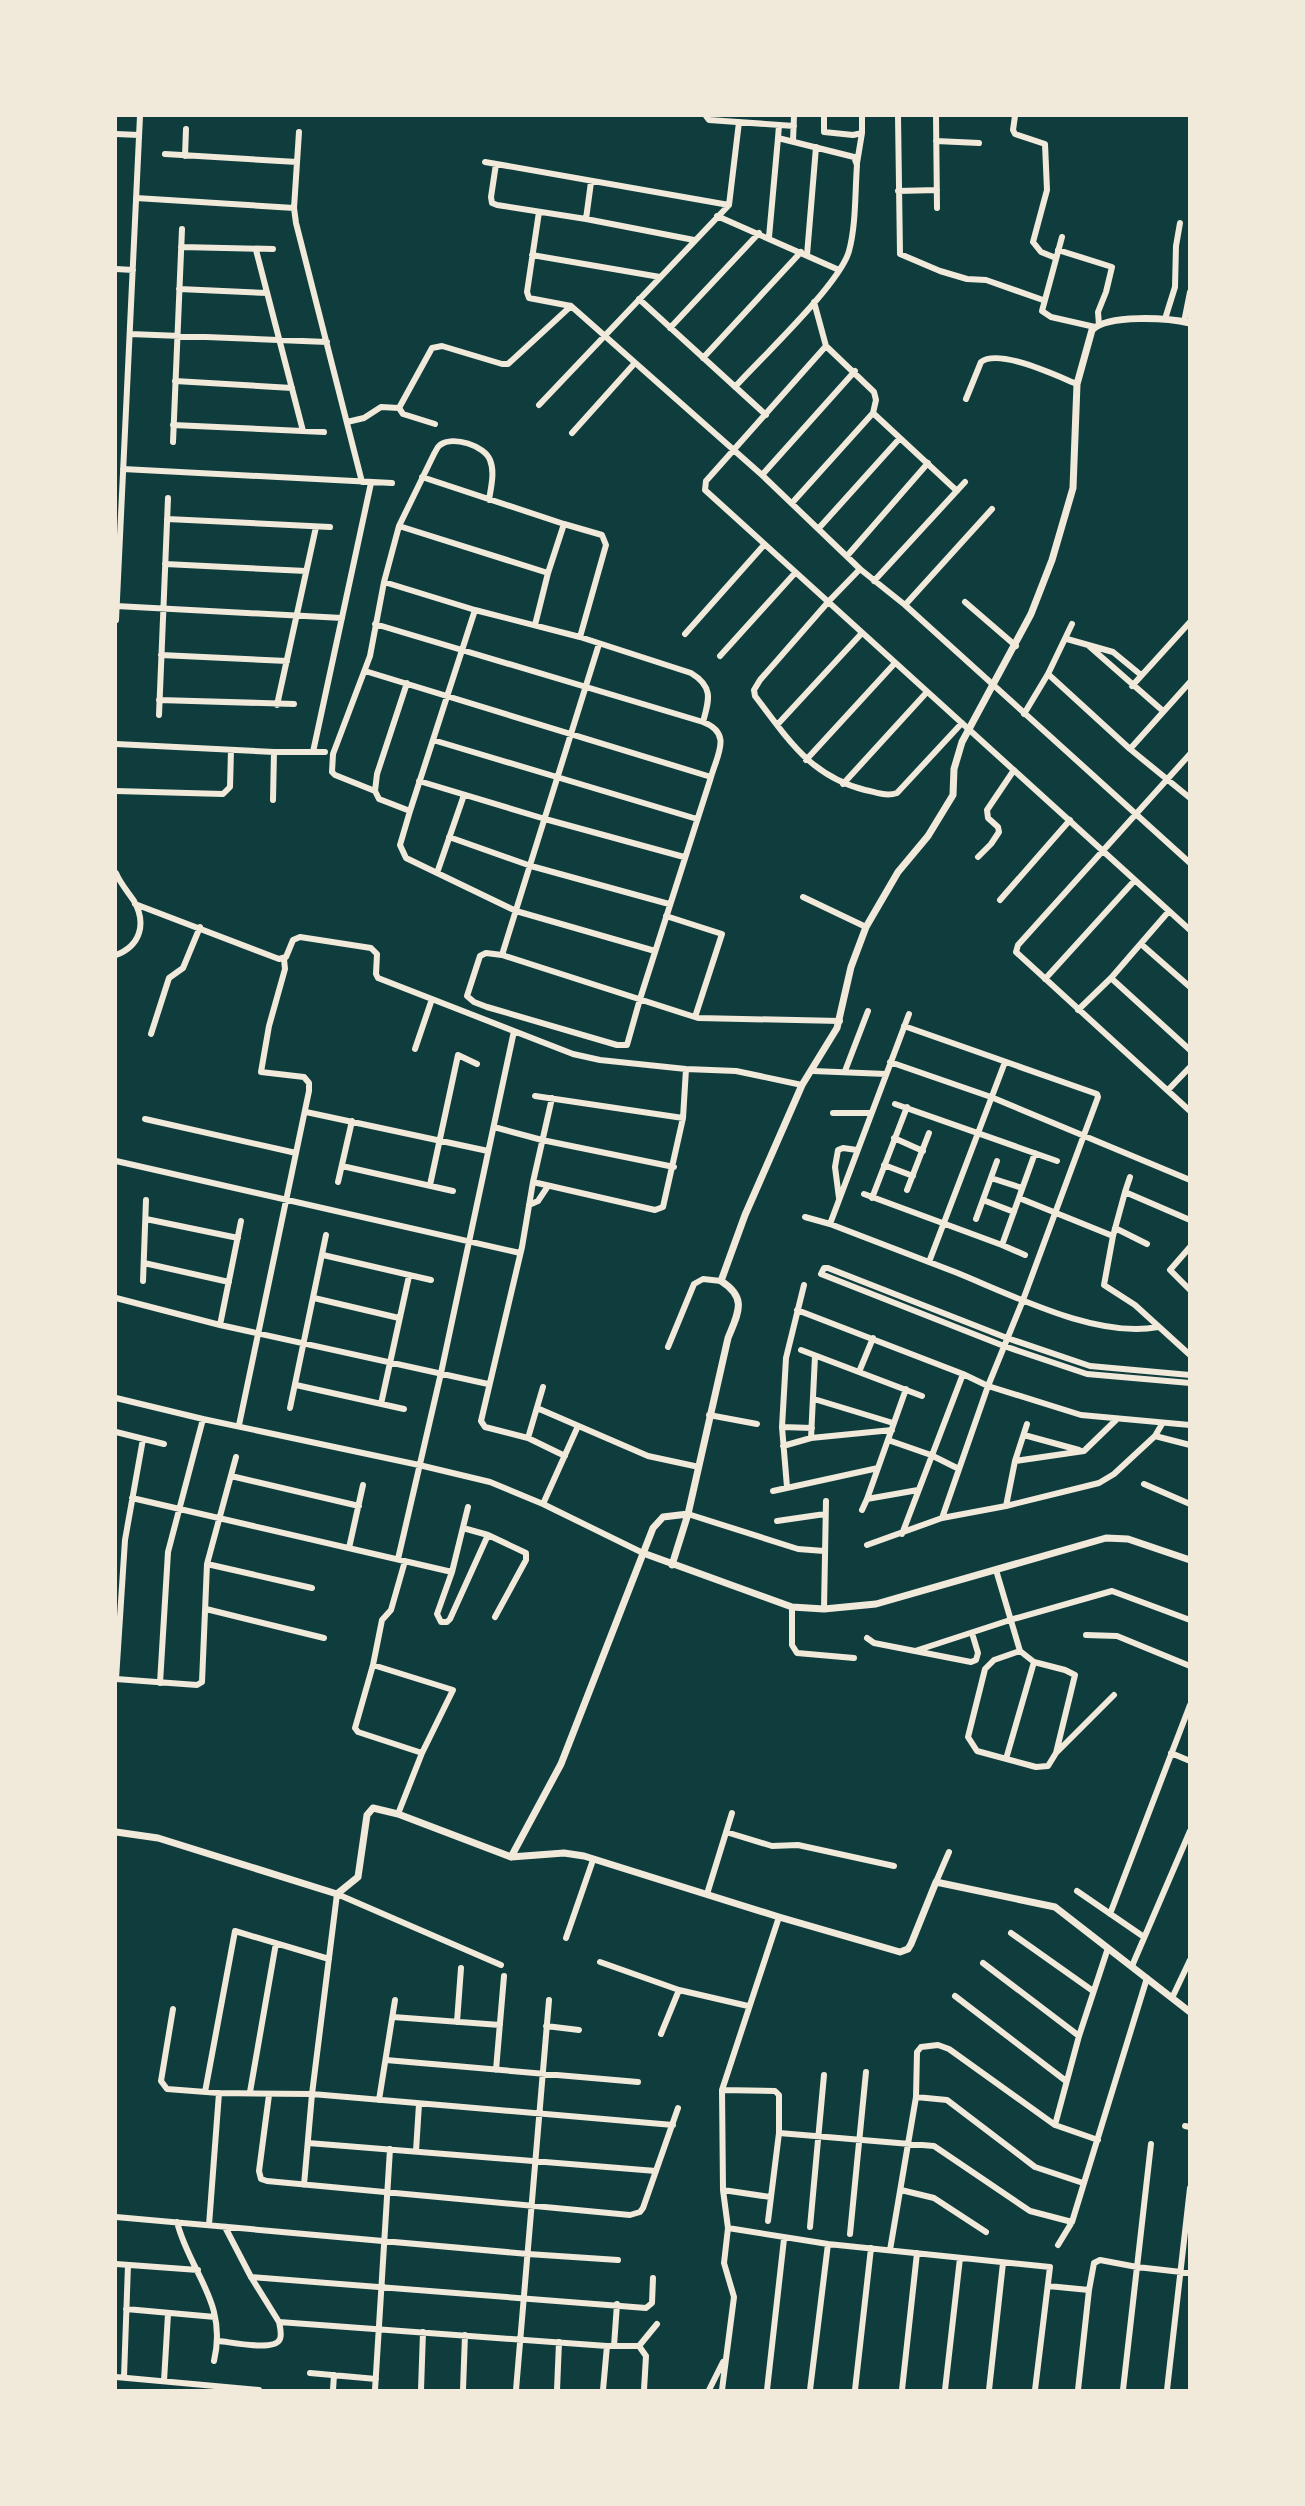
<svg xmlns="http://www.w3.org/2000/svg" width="1305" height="2506" viewBox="0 0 1305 2506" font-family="'Fira Sans',sans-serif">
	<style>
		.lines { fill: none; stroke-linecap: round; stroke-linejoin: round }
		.minor { stroke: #f1e9da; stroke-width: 6 }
		.tertiary { stroke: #f1e9da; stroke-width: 7 }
	</style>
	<rect width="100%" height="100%" fill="#0f3d3e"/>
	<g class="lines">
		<path class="minor" d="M706,116L709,120L794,126
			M824,116V132L853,135L862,133
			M898,116L900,254L940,271L967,279L986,280L1043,300
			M936,116L937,208
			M1015,116L1013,130L1015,134L1045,144L1047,190L1033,242L1041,252L1056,258
			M299,132L294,208L296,223L362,482
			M116,134L139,135
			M793,141L794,116
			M936,141L979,143
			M165,154L297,162
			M185,156L186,129
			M485,162L729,205
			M857,163L862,133V116
			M496,164L491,197L492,203L497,205L586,219L694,240
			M898,191L937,190
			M136,198L294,208
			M539,212L527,292L529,298L571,306L762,475L860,569L905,605L1190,863
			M717,216L839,270
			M586,219L591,182
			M769,237L778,138
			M1062,237L1042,311L1051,317L1095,327
			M181,247L273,249
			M256,250L303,431
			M1058,250L1112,267L1106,292L1098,312L1099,325
			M532,255L660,277
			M807,255L816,147
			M116,269L133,270
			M179,289L267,293
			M639,299L766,415
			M1165,319L1175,287L1176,246L1180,223
			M1184,322L1190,292
			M670,328L759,233
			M130,334L327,342
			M826,346L706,481L705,490L1190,930
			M703,358L801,252
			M175,381L292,388
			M735,387C761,358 840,284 849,251C856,226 855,192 857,165L854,157L778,138L779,125
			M966,399L981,362C999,348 1057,376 1077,384
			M539,405L729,205L739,122
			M873,413L957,491
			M347,422L364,418L381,407L399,408
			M435,424L403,414L399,408L432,348L442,346L502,364H508L571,306
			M173,425L324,432
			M572,433L634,364
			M173,442L182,229
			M123,469L392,483
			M762,475L855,371
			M792,503L873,413L876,400L874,392L826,346L814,302
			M167,519L330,527
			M564,524L602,535L606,545L580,637
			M399,526L548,573L564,524L422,477
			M819,528L900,438
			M847,556L928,463
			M165,564L306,571
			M860,569L829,601L760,680L754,690L755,696C788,739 810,776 865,790C876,792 886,797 897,793L962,723
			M874,581L965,482
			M384,582L475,610L580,637L691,673C714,687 709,700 703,722
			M965,602L1016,646
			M905,605L992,509
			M116,606L342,618
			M475,610L410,811L400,845L406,858L516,911L655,951
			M116,620L140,116
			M375,624L703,722C732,733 718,753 711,777L640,999L627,1045H617L487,1007L474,1002L467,996L480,956L486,953L502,955L698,1018L840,1021
			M535,625L548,573
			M685,634L764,545
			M1067,639L1113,652L1141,675
			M1089,646L1163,711
			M161,655L287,661
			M720,656L795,573
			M365,671L711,777
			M1048,674L1130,749L1190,798
			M407,683L377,774L375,791L379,799L410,811
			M1132,686L1190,622
			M159,700L294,704
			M277,705L316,527
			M1024,714L1048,674L1072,624
			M159,715L168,498
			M777,725L862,633
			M433,740L697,819
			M116,744L274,752H325
			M1130,749L1190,682
			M313,752L371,483
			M1190,754L1018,945L1016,952L1190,1111
			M806,760L895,663
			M419,781L545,819L684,857
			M843,784L927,692
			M116,791L223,794L230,787L231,750
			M375,791L335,775L332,772L333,754L370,656L384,582L399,526L434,454C436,451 437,447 440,445C453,435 485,446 490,460C495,472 491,487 489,500
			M273,800L274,752
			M449,837L531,866L669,904
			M978,857L991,844L999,832L998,827L988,818L987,810L1014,770
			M116,873C120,883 128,892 134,901C147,924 140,946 116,955
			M437,873L464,795
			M803,897L866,927
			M1000,900L1070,820
			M135,904L279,959L286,957L293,940L300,937L371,948L377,954L376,974L378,978L573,1054L600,1060L686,1069L736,1071L802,1085
			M666,916L722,934L695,1017
			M1141,944L1190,987
			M502,955L599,644
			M1111,978L1190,1050
			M1045,979L1135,880
			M1078,1010L1111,978L1169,911
			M904,1026L1097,1094L1098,1097L1023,1300L988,1386L942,1518
			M151,1034L169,978L183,968L200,927
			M415,1049L432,999
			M890,1062L991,1097L1190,1180
			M813,1071L886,1074
			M845,1071L868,1011
			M1168,1090L1190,1067
			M535,1096L683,1118
			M552,1098L533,1182L522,1247L481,1421L485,1427L528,1438L565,1456
			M895,1104L1057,1161
			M306,1112L488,1151
			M833,1113H871
			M145,1119L296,1153
			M494,1127L542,1140L674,1167
			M894,1138L923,1151
			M116,1161L520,1253
			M884,1165L913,1176
			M342,1166L453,1191
			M1130,1177L1125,1192L1190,1220
			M991,1178L1022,1188
			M338,1182L352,1121
			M533,1182L655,1210L663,1207L683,1118L686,1069
			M430,1185L458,1055L477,1064
			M907,1190L929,1133
			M1125,1192L1113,1236L1104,1285L1135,1305L1190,1355
			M864,1194L1002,1245L1025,1255
			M839,1198L835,1167L838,1150L843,1148L857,1150
			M872,1198L907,1107
			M1019,1198L1113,1236
			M983,1200L1014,1212
			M529,1205L538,1201L548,1186
			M805,1217L830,1224C871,1240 913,1256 955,1272C1012,1295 1097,1339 1158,1327
			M146,1219L238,1238
			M976,1219L997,1161
			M830,1224L909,1014
			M1115,1228L1147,1244
			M1002,1245L1035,1153
			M1190,1247L1170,1270L1190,1290
			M323,1255L431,1280
			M929,1262L1005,1062
			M144,1263L229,1282
			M143,1281L146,1200
			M116,1298L220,1325L488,1384
			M314,1298L399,1318
			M797,1310L963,1374L988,1386L1081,1415L1190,1425
			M220,1325L241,1221
			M668,1347L694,1284L703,1279L721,1281
			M801,1350L922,1396
			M859,1372L873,1338
			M1190,1375L1090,1366L1007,1338L828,1268H824L821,1274L1004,1346L1087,1374L1190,1383
			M296,1385L404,1409
			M116,1398L203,1419L419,1465L490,1482L543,1504L643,1553
			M814,1399L893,1423
			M381,1404L409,1276
			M290,1408L326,1235
			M537,1408L648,1456L699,1467
			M709,1415L757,1424
			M239,1425L309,1091V1083L304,1077L261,1072L269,1026L285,969L284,959
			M782,1427L812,1428
			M116,1432L164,1444
			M1024,1435L1079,1450
			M1155,1436L1190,1445
			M528,1438L543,1387
			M811,1438L815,1356
			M888,1440L931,1455L959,1469
			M783,1446L811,1438L892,1430
			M1015,1461L1084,1451L1116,1420
			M231,1476L359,1506
			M1144,1484L1190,1504
			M787,1487L782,1427L786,1358L804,1285
			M773,1491L878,1468
			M132,1498L452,1572
			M867,1499L906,1389
			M543,1504L578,1426
			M1006,1506L1015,1461L1027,1424
			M468,1507L452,1572L437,1614L441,1622H447L450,1619L488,1535
			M862,1510L867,1499L918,1490
			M688,1514L798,1549L824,1551
			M777,1521L825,1514
			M463,1528L488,1535L526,1553V1560L495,1617
			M902,1534L963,1374
			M867,1545L942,1518L1006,1506L1099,1483L1114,1474L1155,1436L1162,1424
			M349,1548L363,1485
			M398,1559L441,1373L514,1031
			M405,1561L391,1610L382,1620L373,1665L355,1728L358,1732L422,1753
			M207,1564L312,1588
			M996,1570L1020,1651L1034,1662L1065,1670L1075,1675L1056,1753
			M792,1607V1645L797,1653L854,1658
			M206,1609L324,1638
			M824,1609L826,1501
			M1086,1635L1117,1636L1190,1666
			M867,1638L874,1643L971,1662L976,1660L978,1653L972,1633
			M915,1651L1010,1620L1112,1591L1190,1620
			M1020,1651L994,1660L985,1669L968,1737L977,1751L1036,1767L1048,1766L1056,1753L1114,1695
			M373,1665L453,1690L422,1753L398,1814
			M116,1679L197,1685L202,1682L207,1564L236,1457
			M116,1679L125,1540L143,1439
			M160,1683L168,1552L203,1419
			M1171,1753L1190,1761
			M1006,1759L1034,1662
			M726,1832L772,1846L798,1845L894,1866
			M936,1882L949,1852
			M1077,1891L1144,1937
			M707,1894L732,1813
			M1110,1914L1190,1705
			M1011,1933L1093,1991
			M566,1938L593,1860
			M600,1962L679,1990L748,2006
			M983,1963L1079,2036
			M1132,1966L1190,1831
			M955,1996L1066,2081
			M1172,1998L1190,1960
			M173,2009L161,2081L167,2089L219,2093
			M393,2017L500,2025
			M457,2022L461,1968
			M546,2026L579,2030
			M661,2034L679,1990
			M386,2060L638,2082
			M496,2070L504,1976
			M722,2090L775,2091L779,2095V2133L768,2221
			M205,2092L235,1931L329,1959
			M250,2092L276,1943
			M269,2095L259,2171L261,2179L267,2181L630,2215L640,2212L643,2208L678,2108
			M916,2097L947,2100L1035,2167L1083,2183
			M379,2100L395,2000
			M1055,2125L1079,2036L1108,1948
			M1185,2126L1190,2127
			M779,2133L934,2146L1030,2211L1072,2222
			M308,2143L656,2171
			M416,2151L419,2104
			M304,2185L312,2094L337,1894L501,1965
			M723,2190L770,2197
			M901,2190L934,2198L986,2232
			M116,2217L528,2254L618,2260
			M177,2222C190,2273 228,2302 214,2361
			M209,2225L219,2093L312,2094L673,2125
			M225,2227L251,2277L279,2322L607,2346H639L657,2324
			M810,2227L824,2075
			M728,2228L828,2244L1050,2267L1035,2390
			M850,2234L866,2072
			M1058,2245L1072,2222L1147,1978
			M890,2250L916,2097L917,2052L921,2047L938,2045L949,2049L1055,2125L1098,2140
			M116,2264L198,2270
			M251,2277L646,2308L652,2303L653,2278
			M1048,2286L1089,2290
			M126,2309L215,2317
			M219,2341C231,2342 275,2352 280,2339C282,2334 280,2327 279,2322
			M614,2346L617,2304
			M639,2346L646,2356L644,2390
			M310,2373L376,2379
			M116,2377L259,2390
			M124,2377L128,2265
			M164,2381L168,2314
			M333,2390L334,2375
			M375,2390L390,2149
			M421,2390L423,2332
			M463,2390L465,2335
			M516,2390L549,2000
			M557,2390L559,2342
			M603,2390L607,2346
			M709,2390L723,2362
			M722,2390L734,2297L724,2263L728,2228L723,2190L722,2090L779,1917
			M767,2390L784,2239
			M810,2390L828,2244
			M855,2390L871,2248
			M902,2390L917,2253
			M945,2390L960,2258
			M989,2390L1003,2263
			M1078,2390L1089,2290L1094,2263L1100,2260L1137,2267L1190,2273
			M1123,2390L1151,2144
			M1167,2390L1190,2188"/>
		<path class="tertiary" d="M643,1553L792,1607L824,1609L876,1604L1106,1538L1128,1539L1190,1560
			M672,1565L688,1514L728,1338C738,1313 748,1298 721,1281L745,1215L802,1085L837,1028L851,967L866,927L898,872L928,836L953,795L954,769L962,742L1031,614L1052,560L1073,488L1077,384L1092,330C1108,314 1168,318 1190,323
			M116,1832L158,1838L337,1894L358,1877L367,1815L373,1808L398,1814L511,1857L564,1853L584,1856L779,1917L900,1952L908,1949L911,1944L936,1882L1055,1907L1190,2012
			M511,1857L561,1764L653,1528L663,1517L688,1514"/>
	</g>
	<rect width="1305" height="2506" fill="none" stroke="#f1e9da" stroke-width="234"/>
</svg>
